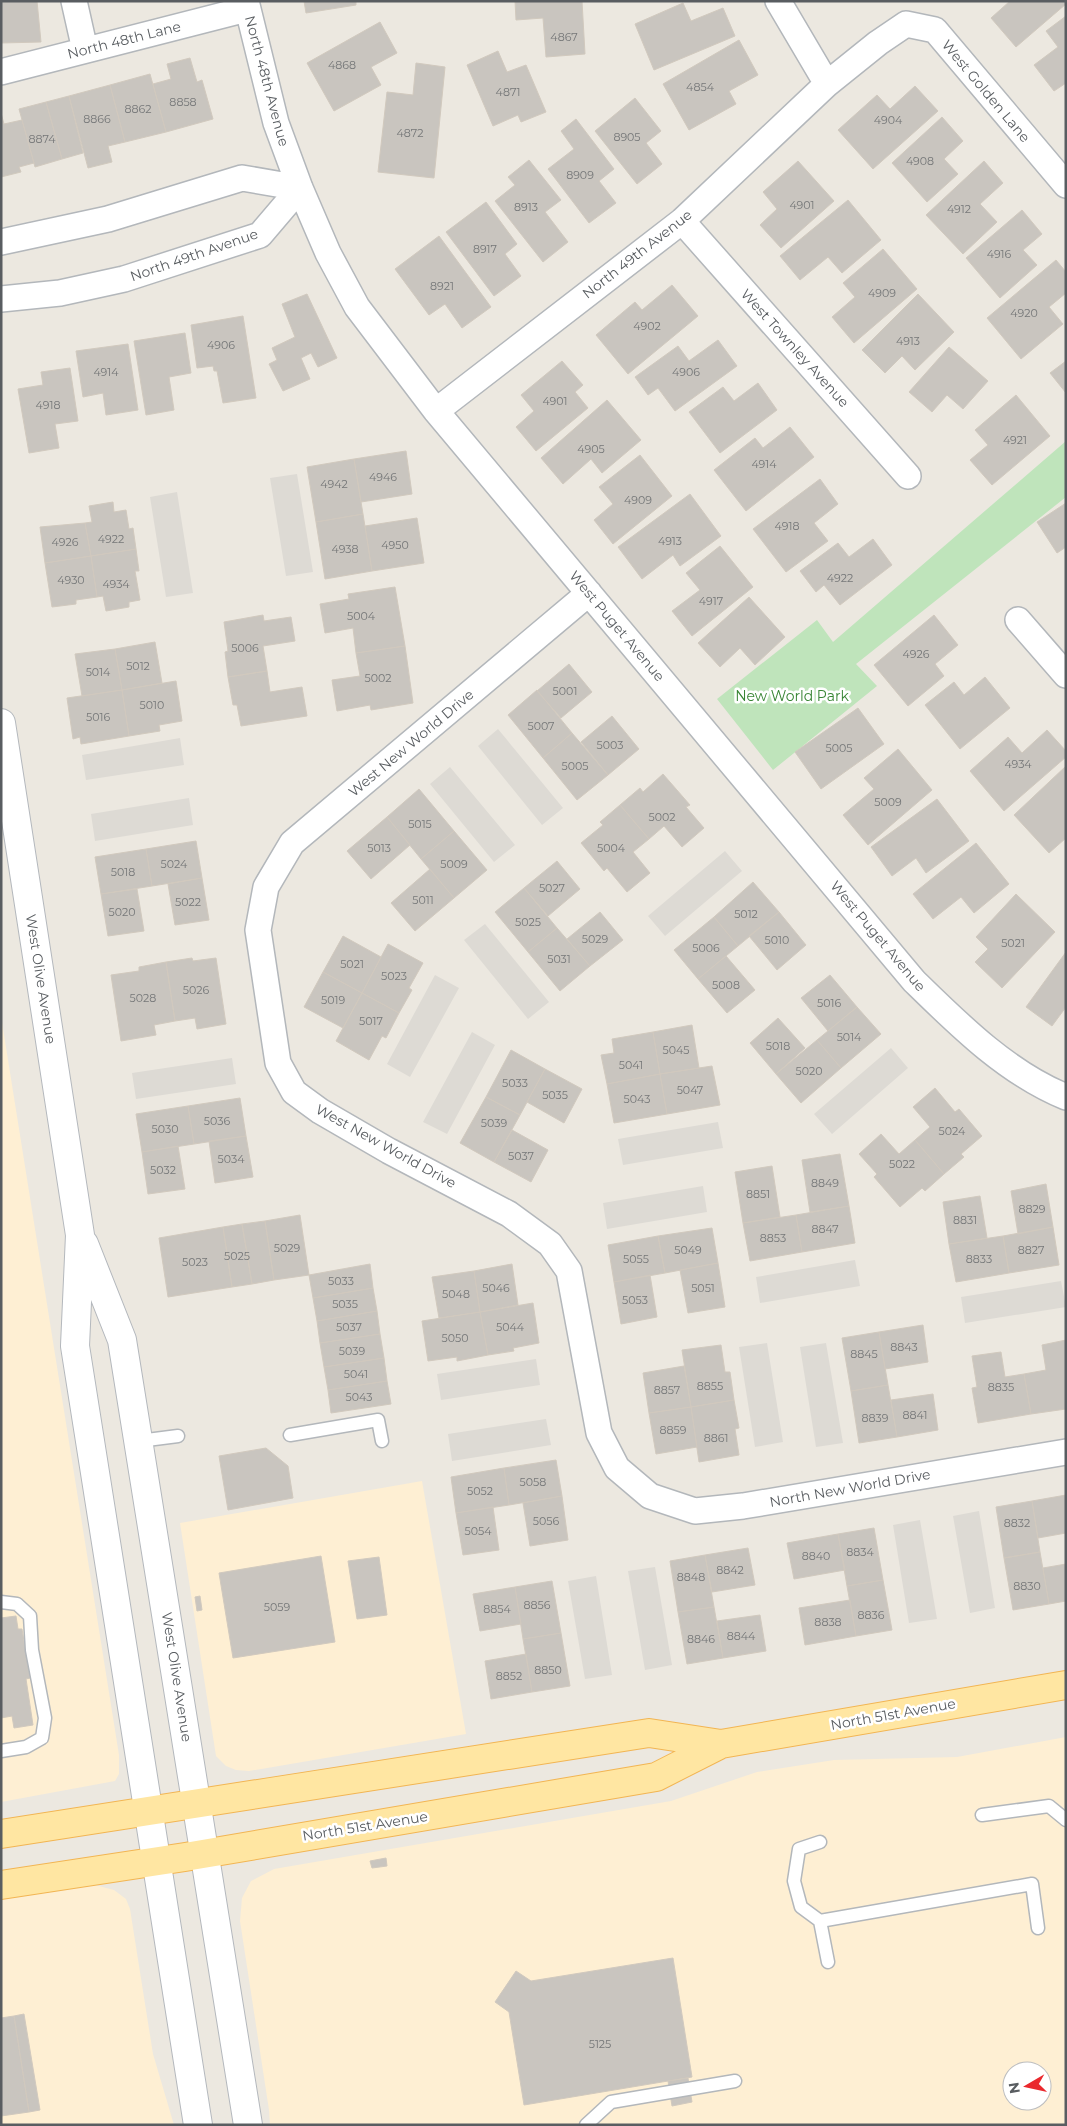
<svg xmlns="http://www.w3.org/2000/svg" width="1067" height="2126" viewBox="0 0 1067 2126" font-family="Montserrat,sans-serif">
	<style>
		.commercial { fill: #feefd3; fill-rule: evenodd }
		.industrial { fill: #dddad4 }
		.green { fill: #bfe4bb }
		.building { fill: #c9c5bf; stroke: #d1c9be }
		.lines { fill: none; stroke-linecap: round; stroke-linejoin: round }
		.service-casing { stroke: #b3b7bb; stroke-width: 15 }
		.minor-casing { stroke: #b3b7bb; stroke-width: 28 }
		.secondary-casing { stroke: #b4b8bd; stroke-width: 30 }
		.primary-casing { stroke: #f2b553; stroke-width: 30 }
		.service { stroke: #fff; stroke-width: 12 }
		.minor { stroke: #fff; stroke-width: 25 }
		.secondary { stroke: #fff; stroke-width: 28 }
		.primary { stroke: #ffe6a2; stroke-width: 28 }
		.labels { text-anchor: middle; stroke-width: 5; stroke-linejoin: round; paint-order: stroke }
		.number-label { font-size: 11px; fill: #757778 }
		.street-label { font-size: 14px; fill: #595d61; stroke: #fff }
		.park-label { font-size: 14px; fill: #388534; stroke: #fff }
	</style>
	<rect width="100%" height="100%" fill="#ece8e0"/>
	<path class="commercial" d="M1,1016L119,1755V1774L115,1781L1,1802Z
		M422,1481L466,1734L249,1771L236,1770L226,1766L216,1756L180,1523Z
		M1066,1737V2125H270L269,2110L240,1921L242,1898L251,1881L274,1869L671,1801L757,1772L834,1760L957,1757ZM1012,2071H1042V2101H1012Z
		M95,1885L114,1890L126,1899L130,1909L153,2054L174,2125H1V1899Z"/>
	<path class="industrial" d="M297,474L313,572L286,576L270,478Z
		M177,492L193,593L166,597L150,497Z
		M498,729L563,808L542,825L478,746Z
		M180,738L184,765L86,780L82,755Z
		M450,767L515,845L494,862L430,784Z
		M189,798L193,825L95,841L91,814Z
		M725,851L742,871L665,936L648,916Z
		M485,924L549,1002L528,1019L464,940Z
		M435,975L459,988L410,1077L387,1064Z
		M472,1032L495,1045L447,1134L423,1122Z
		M891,1048L908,1068L832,1134L814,1114Z
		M232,1058L236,1084L136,1099L132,1073Z
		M718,1122L723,1148L623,1165L618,1139Z
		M703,1186L707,1212L607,1229L603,1203Z
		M855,1260L860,1286L760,1303L756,1277Z
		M1061,1281L1066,1307L965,1323L961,1297Z
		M767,1343L783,1442L755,1447L739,1347Z
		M826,1343L843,1443L816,1447L800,1347Z
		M536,1359L540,1385L441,1400L437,1374Z
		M546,1419L551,1445L452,1461L448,1434Z
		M979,1511L995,1608L970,1613L953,1516Z
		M920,1520L937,1619L909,1623L893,1525Z
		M655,1567L672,1665L645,1670L628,1571Z
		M596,1576L612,1675L585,1679L568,1581Z"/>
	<path class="green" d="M1066,441V497L856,664L877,686L773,770L717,699L817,620L833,642Z"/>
	<path class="building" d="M1,1H37L41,42L1,43Z
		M304,1H356V5L306,13Z
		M515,1H582L585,54L546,57L543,18L516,20Z
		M1010,1H1066V4L1016,47L991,18Z
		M683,3L691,21L723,8L735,36L654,70L635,24Z
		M1066,16V83L1054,91L1034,65L1058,47L1046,31Z
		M380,22L397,53L371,67L381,85L334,111L307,63Z
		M739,40L758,75L729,91L736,104L689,130L663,84Z
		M498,51L507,72L526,65L546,112L521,122L518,115L493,126L467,65Z
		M190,58L197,82L202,80L213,119L166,132L153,84L171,79L167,64Z
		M416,63L445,67L434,178L378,172L387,92L413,95Z
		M150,74L166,132L125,142L110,85Z
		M110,85L125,142L108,146L112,162L88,168L69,96Z
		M915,86L938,111L873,169L838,130L877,95L890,109Z
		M69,96L83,153L62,159L46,102Z
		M635,98L661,131L646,143L662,164L637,184L595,131Z
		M46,102L62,159L35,167L19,109Z
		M1,113L4,124L22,120L34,163L19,167L21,172L1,177Z
		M942,117L963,141L944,159L958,174L927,202L892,163Z
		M576,119L614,169L599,181L616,203L589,223L548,169L574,149L561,131Z
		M529,160L561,200L545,212L568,242L543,262L495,201L515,185L508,177Z
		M798,161L834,201L781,248L760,225L777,209L763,192Z
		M984,161L1003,183L980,204L997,222L963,254L926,215Z
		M848,200L881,240L842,273L828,257L800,280L780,256Z
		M486,202L517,244L505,254L521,276L494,296L446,232Z
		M1022,210L1042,234L1023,250L1037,265L1000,298L966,258Z
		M439,236L491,307L462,328L445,304L429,315L395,269Z
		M883,249L917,289L854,343L832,317L855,297L843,283Z
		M1056,260L1066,272V293L1049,307L1063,324L1021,359L987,318Z
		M672,285L698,316L628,374L596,335L635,302L642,310Z
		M307,294L337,358L318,367L311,353L301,358L310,379L283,391L269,364L277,360L272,348L295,337L282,304Z
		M918,294L954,332L915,370L902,356L885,373L862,350Z
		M243,316L256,398L223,403L217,371H214L213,366L197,368L191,325Z
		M185,333L191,373L169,377L174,410L146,415L134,341Z
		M718,340L737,366L675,411L658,388L648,395L635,377L678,346L689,361Z
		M128,344L138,410L106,415L103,393L83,397L76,351Z
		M949,347L988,381L963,409L947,395L932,412L909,392Z
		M562,361L583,385L575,392L588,408L536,451L516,427L534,411L521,395Z
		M1066,361V393L1050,373Z
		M70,368L78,421L55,424L59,448L29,453L18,389L43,385L41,372Z
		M758,383L777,410L720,453L689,412L723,387L734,401Z
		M1016,395L1050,436L992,485L970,460L988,445L975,430Z
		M607,400L641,440L602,473L591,459L563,484L541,458Z
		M790,427L814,457L746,511L714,470L755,438L763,448Z
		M406,451L412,494L361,502L354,459Z
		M640,455L672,496L613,544L594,520L613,504L599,487Z
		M354,459L363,514L316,522L307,467Z
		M820,479L838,504L814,523L828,541L786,572L753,529Z
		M690,494L721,536L680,566L673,555L642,579L618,547Z
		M113,502L114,512L126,510L129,529L133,528L136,549L91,556L85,523L92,522L89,506Z
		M1066,503V547L1057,553L1037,522Z
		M363,514L372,571L325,579L316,522Z
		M417,518L424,563L372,571L365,526Z
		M85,523L91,556L45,563L40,527Z
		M873,539L892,565L840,605L824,585L816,592L800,571L838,543L849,557Z
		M720,546L753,587L692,636L672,611L700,590L686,573Z
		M136,549L139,571H135L140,600L129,602V607L106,611L103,596L97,597L91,556Z
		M91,556L97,597L76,600V604L52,607L45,563Z
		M395,587L405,646L356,653L353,628L325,633L320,604L349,599L348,594Z
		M749,597L785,637L755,665L740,648L720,667L698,643Z
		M263,615L264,621L291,617L295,641L263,646L267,671L228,677L225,652L228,651L224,622Z
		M934,615L958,645L935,664L944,676L908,706L874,665Z
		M155,642L162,683L122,690L115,649Z
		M405,646L413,703L371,710L370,705L337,711L332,680L360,676L356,653Z
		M115,649L122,690L82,696L75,654Z
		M569,664L592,692L561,718L537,691Z
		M267,671L270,692L302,687L307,716L241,726L237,705H233L228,677Z
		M985,677L1010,708L960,749L925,705L954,682L964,695Z
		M176,681L182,721L159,725L160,731L129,736L122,690Z
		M122,690L129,736L81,744L80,737L73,739L67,698Z
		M537,690L572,733L543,758L508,715Z
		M858,708L884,744L821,789L795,752Z
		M612,716L639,749L608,775L581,742Z
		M1047,730L1066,751V757L1004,811L970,771L1008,737L1022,753Z
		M572,733L608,775L577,800L543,758Z
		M898,749L932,790L868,845L843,815L874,789L864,778Z
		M1066,766V838L1049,853L1014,815Z
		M663,774L690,805L686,807L704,828L682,847L664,826L649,839L620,805L640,788L643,792Z
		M419,789L454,831L421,859L387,817Z
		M937,799L969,841L926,873L916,858L892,876L871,847Z
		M620,805L649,839L633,852L650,873L627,892L607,868L604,871L581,843L603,825L600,822Z
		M387,817L410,845L371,879L347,851Z
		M454,831L487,870L454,898L421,859Z
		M196,841L202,878L152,886L146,849Z
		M976,843L1009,884L974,913L961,897L933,919L913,894Z
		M146,849L152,886L101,894L95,857Z
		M557,861L580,889L548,916L524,888Z
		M430,869L454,898L415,931L391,903Z
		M202,878L209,920L175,925L168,884Z
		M753,882L779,912L738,946L714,917Z
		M524,888L557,928L528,952L495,912Z
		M137,889L144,931L108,936L101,894Z
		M1016,894L1055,932L1002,988L975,962L988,949L976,937Z
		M600,912L623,940L590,966L567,939Z
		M779,912L806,945L777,970L749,936Z
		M714,917L738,946L698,979L674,950Z
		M557,928L590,966L560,991L528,952Z
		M343,936L381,957L362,993L323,972Z
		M388,944L423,963L409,988L412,990L399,1013L362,993Z
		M1066,952V1007L1052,1026L1026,1007Z
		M726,956L755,990L727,1013L698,979Z
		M192,958L193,961L216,958L226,1024L197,1029L195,1018L175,1021L166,962Z
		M166,962L175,1021L154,1025L156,1035L121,1041L111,975L139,971V967Z
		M323,972L362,993L343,1028L304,1007Z
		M830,975L857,1007L828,1031L801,998Z
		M362,993L399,1013L386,1038L382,1036L369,1060L336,1041Z
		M857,1007L881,1034L841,1068L817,1040Z
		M778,1018L805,1048L776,1074L750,1043Z
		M692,1025L699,1068L660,1074L653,1032Z
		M653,1032L660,1074L607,1084L601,1055L614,1053L612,1039Z
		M817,1040L841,1068L801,1103L776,1074Z
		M511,1050L545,1069L520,1115L486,1097Z
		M712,1066L720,1105L667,1114L660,1074Z
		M545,1069L582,1089L564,1123L527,1102Z
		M660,1074L667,1114L614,1123L607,1084Z
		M935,1088L955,1112L959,1109L982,1136L961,1154L964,1157L944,1174L915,1140L930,1127L913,1107Z
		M486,1097L520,1115L494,1162L460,1143Z
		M240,1098L246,1136L194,1144L188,1106Z
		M188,1106L194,1144L142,1152L136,1114Z
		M512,1130L548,1150L531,1182L494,1162Z
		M881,1134L899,1154L915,1140L944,1174L925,1191L922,1188L900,1207L874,1177L877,1174L859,1154Z
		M246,1136L253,1177L215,1183L209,1141Z
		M178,1146L185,1189L148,1194L142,1152Z
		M840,1154L849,1206L810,1212L802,1160Z
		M772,1166L780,1217L743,1223L735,1172Z
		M1046,1184L1053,1227L1018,1234L1011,1191Z
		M980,1196L987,1238L949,1244L943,1202Z
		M849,1206L855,1243L802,1252L796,1215Z
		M300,1215L309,1275L274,1280L265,1221Z
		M796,1215L802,1252L750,1261L743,1223Z
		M265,1221L274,1280L252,1284L242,1224Z
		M242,1224L252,1284L232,1287L223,1227Z
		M223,1227L232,1287L168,1297L159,1238Z
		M1053,1227L1059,1265L1009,1273L1003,1236Z
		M712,1228L718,1263L665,1273L658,1236Z
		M658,1236L665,1273L614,1282L608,1245Z
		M1003,1236L1009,1273L956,1282L949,1244Z
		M718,1263L725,1307L688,1313L680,1270Z
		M370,1264L373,1288L313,1298L309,1275Z
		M512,1264L518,1305L480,1312L474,1271Z
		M474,1271L480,1312L439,1318L432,1277Z
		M650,1275L657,1317L621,1324L614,1282Z
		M373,1288L377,1311L317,1321L313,1298Z
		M533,1303L539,1343L513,1348L514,1351L488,1355L480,1312Z
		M377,1311L380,1334L320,1343L317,1321Z
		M480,1312L488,1355L457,1361V1357L428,1361L422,1321Z
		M923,1325L928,1362L885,1369L879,1332Z
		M879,1332L888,1385L851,1391L842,1338Z
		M380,1334L384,1358L324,1367L320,1343Z
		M1066,1340V1409L1031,1414L1024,1374L1046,1370L1042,1345Z
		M721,1345L725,1372H730L734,1400L691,1407L682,1350Z
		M1001,1352L1005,1377L1024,1374L1031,1414L978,1423L972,1388L977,1387L972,1356Z
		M384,1358L387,1381L328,1390L324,1367Z
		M684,1366L691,1407L649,1413L643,1373Z
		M387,1381L391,1404L331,1413L328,1390Z
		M888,1385L897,1437L859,1443L851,1391Z
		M933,1394L938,1430L897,1437L891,1400Z
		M734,1400L739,1428L735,1429L739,1455L699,1462L691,1407Z
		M691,1407L697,1447L656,1454L649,1413Z
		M266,1448L288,1466L293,1498L228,1510L219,1456Z
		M556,1460L562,1496L509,1505L504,1468Z
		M504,1468L509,1505L456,1513L451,1477Z
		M1066,1495V1533L1038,1538L1032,1501Z
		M562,1496L568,1540L530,1546L523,1503Z
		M1032,1501L1040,1552L1004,1558L996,1507Z
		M493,1507L499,1550L463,1555L456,1513Z
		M874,1528L883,1580L847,1586L838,1534Z
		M838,1534L845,1570L794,1579L787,1543Z
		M748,1548L755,1585L712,1592L705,1555Z
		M1040,1552L1049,1604L1013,1610L1004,1558Z
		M705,1555L714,1607L678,1612L670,1561Z
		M321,1556L335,1642L233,1658L219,1573Z
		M379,1557L387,1615L357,1619L348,1561Z
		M1066,1564V1601L1049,1604L1043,1568Z
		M883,1580L892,1630L856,1636L847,1586Z
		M552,1581L561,1633L523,1639L515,1587Z
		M515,1587L521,1624L480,1631L473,1594Z
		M200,1596L202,1610L197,1611L195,1597Z
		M850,1600L856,1636L805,1645L799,1608Z
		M714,1607L723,1658L687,1664L678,1612Z
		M760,1615L766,1651L723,1658L717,1621Z
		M16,1616L18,1629H22L30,1678L26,1679L33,1725L14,1728L12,1716L1,1718V1618Z
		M561,1633L570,1686L532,1692L523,1639Z
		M526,1654L532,1692L491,1699L485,1661Z
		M386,1858L387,1866L372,1868L370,1861Z
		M673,1958L692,2077L524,2105L509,2012L495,2002L516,1971L531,1981Z
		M24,2014L40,2110L29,2112L14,2016Z
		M14,2016L29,2112L1,2116V2018Z
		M688,2078L692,2102L672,2106L668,2081Z"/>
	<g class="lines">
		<defs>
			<path id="service" d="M290,1435L378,1420L382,1441
				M139,1441L178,1436
				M1,1602L17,1604L30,1616L32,1650L45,1718L42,1738L26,1747L1,1751
				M982,1815L1049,1806L1066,1820
				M820,1921L801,1907L794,1881L799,1849L820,1842
				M828,1962L820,1921L1032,1884L1038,1928
				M586,2125L611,2102L735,2081"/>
			<path id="minor" d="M74,1L85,50
				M246,1L276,123L300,188L328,253L357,307L436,411L914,981C959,1025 1007,1073 1066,1097
				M778,1L827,84
				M1,72L247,9
				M682,221L908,476
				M1,242L108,219L242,178L300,188
				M1,299L60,293L124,279L260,235L300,188
				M436,411L682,221L827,84L878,43L906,24L935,30L1066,185
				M589,593L292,843L266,887L258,930L278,1063L294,1092L320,1111L389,1151L509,1214L550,1244L569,1271L599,1433L617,1468L650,1496L695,1511L743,1506L1066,1452
				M1018,620L1066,675"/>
			<path id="secondary" d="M1,723L80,1235L75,1346L198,2125
				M84,1244L122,1340L248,2125"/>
			<path id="primary" d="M1,1834L649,1733L721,1744
				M1,1885L185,1857L656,1777L721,1744L1066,1685"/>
		</defs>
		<use href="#service" class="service-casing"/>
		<use href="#minor" class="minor-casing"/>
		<use href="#secondary" class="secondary-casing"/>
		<use href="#primary" class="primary-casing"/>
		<use href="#service" class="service"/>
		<use href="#minor" class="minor"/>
		<use href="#secondary" class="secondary"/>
		<use href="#primary" class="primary"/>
	</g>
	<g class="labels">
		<g class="number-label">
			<text x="564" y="41">4867</text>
			<text x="342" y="69">4868</text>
			<text x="700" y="91">4854</text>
			<text x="508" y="96">4871</text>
			<text x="183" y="106">8858</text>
			<text x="138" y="113">8862</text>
			<text x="97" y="123">8866</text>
			<text x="888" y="124">4904</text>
			<text x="410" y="137">4872</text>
			<text x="627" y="141">8905</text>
			<text x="42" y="143">8874</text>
			<text x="920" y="165">4908</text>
			<text x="580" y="179">8909</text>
			<text x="802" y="209">4901</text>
			<text x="526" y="211">8913</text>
			<text x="959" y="213">4912</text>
			<text x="485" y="253">8917</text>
			<text x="999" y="258">4916</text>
			<text x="442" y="290">8921</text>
			<text x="882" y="297">4909</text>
			<text x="1024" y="317">4920</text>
			<text x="647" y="330">4902</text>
			<text x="908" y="345">4913</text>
			<text x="221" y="349">4906</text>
			<text x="106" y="376">4914</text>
			<text x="686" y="376">4906</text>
			<text x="555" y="405">4901</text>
			<text x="48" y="409">4918</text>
			<text x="1015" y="444">4921</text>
			<text x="591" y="453">4905</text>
			<text x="764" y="468">4914</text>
			<text x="383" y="481">4946</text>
			<text x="334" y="488">4942</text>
			<text x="638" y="504">4909</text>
			<text x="787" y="530">4918</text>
			<text x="111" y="543">4922</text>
			<text x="670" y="545">4913</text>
			<text x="65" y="546">4926</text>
			<text x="395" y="549">4950</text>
			<text x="345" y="553">4938</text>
			<text x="840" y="582">4922</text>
			<text x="71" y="584">4930</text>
			<text x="116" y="588">4934</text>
			<text x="711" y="605">4917</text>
			<text x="361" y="620">5004</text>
			<text x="245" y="652">5006</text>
			<text x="916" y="658">4926</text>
			<text x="138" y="670">5012</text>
			<text x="98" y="676">5014</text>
			<text x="378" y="682">5002</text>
			<text x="565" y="695">5001</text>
			<text x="152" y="709">5010</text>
			<text x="98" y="721">5016</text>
			<text x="541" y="730">5007</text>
			<text x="610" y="749">5003</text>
			<text x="839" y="752">5005</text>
			<text x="1018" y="768">4934</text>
			<text x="575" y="770">5005</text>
			<text x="888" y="806">5009</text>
			<text x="662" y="821">5002</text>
			<text x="420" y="828">5015</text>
			<text x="379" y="852">5013</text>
			<text x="611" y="852">5004</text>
			<text x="174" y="868">5024</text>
			<text x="454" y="868">5009</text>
			<text x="123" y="876">5018</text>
			<text x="552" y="892">5027</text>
			<text x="423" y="904">5011</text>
			<text x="188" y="906">5022</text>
			<text x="122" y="916">5020</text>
			<text x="746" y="918">5012</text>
			<text x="528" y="926">5025</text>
			<text x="595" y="943">5029</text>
			<text x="777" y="944">5010</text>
			<text x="1013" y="947">5021</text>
			<text x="706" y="952">5006</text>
			<text x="559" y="963">5031</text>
			<text x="352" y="968">5021</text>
			<text x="394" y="980">5023</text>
			<text x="726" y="989">5008</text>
			<text x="196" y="994">5026</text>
			<text x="143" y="1002">5028</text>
			<text x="333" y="1004">5019</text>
			<text x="829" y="1007">5016</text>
			<text x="371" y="1025">5017</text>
			<text x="849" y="1041">5014</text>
			<text x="778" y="1050">5018</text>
			<text x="676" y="1054">5045</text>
			<text x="631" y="1069">5041</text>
			<text x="809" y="1075">5020</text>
			<text x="515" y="1087">5033</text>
			<text x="690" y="1094">5047</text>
			<text x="555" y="1099">5035</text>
			<text x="637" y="1103">5043</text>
			<text x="217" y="1125">5036</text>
			<text x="494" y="1127">5039</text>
			<text x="165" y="1133">5030</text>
			<text x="952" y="1135">5024</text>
			<text x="521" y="1160">5037</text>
			<text x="231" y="1163">5034</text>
			<text x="902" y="1168">5022</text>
			<text x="163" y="1174">5032</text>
			<text x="825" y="1187">8849</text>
			<text x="758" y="1198">8851</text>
			<text x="1032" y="1213">8829</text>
			<text x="965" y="1224">8831</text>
			<text x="825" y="1233">8847</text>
			<text x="773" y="1242">8853</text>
			<text x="287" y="1252">5029</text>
			<text x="688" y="1254">5049</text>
			<text x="1031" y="1254">8827</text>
			<text x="237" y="1260">5025</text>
			<text x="636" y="1263">5055</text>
			<text x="979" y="1263">8833</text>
			<text x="195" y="1266">5023</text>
			<text x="341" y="1285">5033</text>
			<text x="496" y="1292">5046</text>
			<text x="703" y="1292">5051</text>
			<text x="456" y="1298">5048</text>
			<text x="635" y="1304">5053</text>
			<text x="345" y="1308">5035</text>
			<text x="349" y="1331">5037</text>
			<text x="510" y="1331">5044</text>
			<text x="455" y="1342">5050</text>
			<text x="904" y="1351">8843</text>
			<text x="352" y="1355">5039</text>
			<text x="864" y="1358">8845</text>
			<text x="356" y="1378">5041</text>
			<text x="710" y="1390">8855</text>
			<text x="1001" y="1391">8835</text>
			<text x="667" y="1394">8857</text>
			<text x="359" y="1401">5043</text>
			<text x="915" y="1419">8841</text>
			<text x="875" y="1422">8839</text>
			<text x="673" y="1434">8859</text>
			<text x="716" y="1442">8861</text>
			<text x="533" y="1486">5058</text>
			<text x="480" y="1495">5052</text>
			<text x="546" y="1525">5056</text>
			<text x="1017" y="1527">8832</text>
			<text x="478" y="1535">5054</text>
			<text x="860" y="1556">8834</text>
			<text x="816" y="1560">8840</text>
			<text x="730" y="1574">8842</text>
			<text x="691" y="1581">8848</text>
			<text x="1027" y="1590">8830</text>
			<text x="537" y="1609">8856</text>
			<text x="277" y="1611">5059</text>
			<text x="497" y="1613">8854</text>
			<text x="871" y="1619">8836</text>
			<text x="828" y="1626">8838</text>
			<text x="741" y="1640">8844</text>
			<text x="701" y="1643">8846</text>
			<text x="548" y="1674">8850</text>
			<text x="509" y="1680">8852</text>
			<text x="600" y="2048">5125</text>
		</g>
		<g class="street-label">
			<text transform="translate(124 40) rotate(-14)" y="5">North 48th Lane</text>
			<text transform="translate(267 81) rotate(75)" y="5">North 48th Avenue</text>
			<text transform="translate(986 91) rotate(50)" y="5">West Golden Lane</text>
			<text transform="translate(637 254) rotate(-38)" y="5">North 49th Avenue</text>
			<text transform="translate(194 255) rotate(-19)" y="5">North 49th Avenue</text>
			<text transform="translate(795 348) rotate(48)" y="5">West Townley Avenue</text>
			<text transform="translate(617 626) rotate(50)" y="5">West Puget Avenue</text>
			<text transform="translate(411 743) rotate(-40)" y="5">West New World Drive</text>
			<text transform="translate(878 936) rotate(50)" y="5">West Puget Avenue</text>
			<text transform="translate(41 979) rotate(81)" y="5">West Olive Avenue</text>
			<text transform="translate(386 1146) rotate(29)" y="5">West New World Drive</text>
			<text transform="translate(850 1488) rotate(-10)" y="5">North New World Drive</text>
			<text transform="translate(177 1677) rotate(81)" y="5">West Olive Avenue</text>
			<text transform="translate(893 1714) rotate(-10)" y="5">North 51st Avenue</text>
			<text transform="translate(365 1826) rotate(-9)" y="5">North 51st Avenue</text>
		</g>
		<g class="park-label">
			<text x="792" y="701">New World Park</text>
		</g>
	</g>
	<rect width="1067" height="2126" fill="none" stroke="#595d61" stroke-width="5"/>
	<g transform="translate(1027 2086) rotate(261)"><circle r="24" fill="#ffffff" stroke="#bdbec0"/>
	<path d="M0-4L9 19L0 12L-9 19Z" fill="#ea282d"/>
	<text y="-8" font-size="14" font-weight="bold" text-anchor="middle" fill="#595d61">N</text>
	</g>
</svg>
